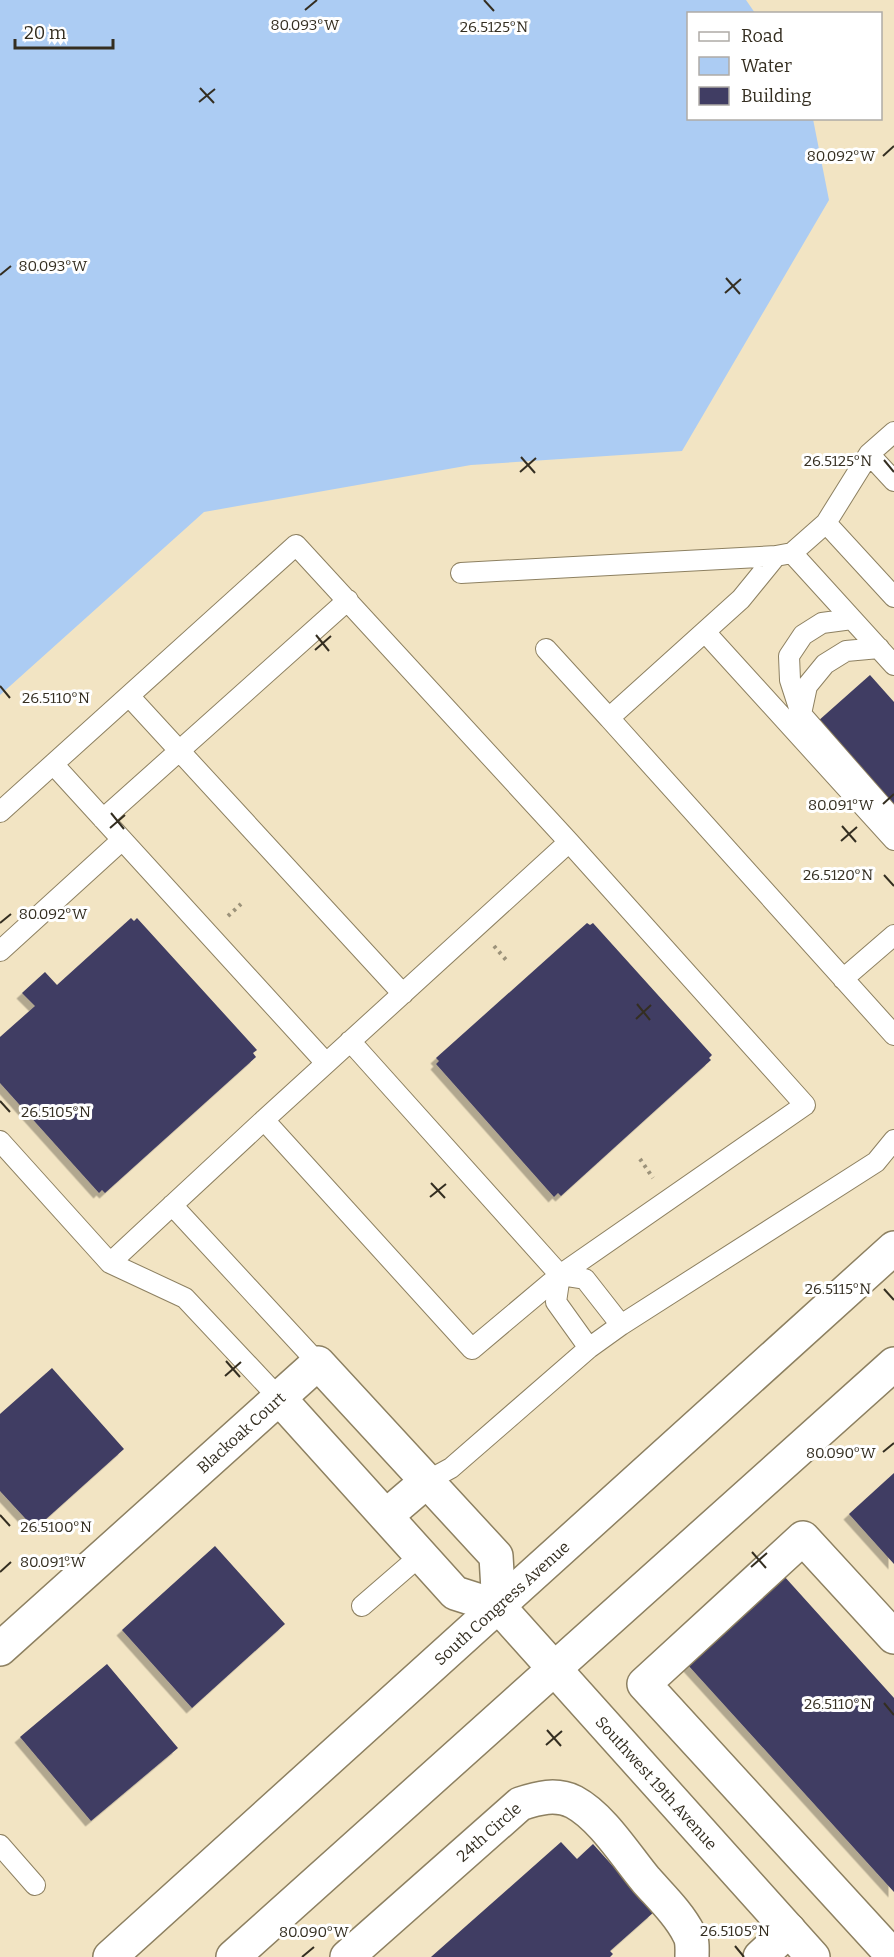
<svg xmlns="http://www.w3.org/2000/svg" width="894" height="1957" viewBox="0 0 894 1957" font-family="Bitter,serif">
	<style>
		.water { fill: #acccf3 }
		.building { fill: #403d63; filter: url(#shadow) }
		.lines { fill: none; stroke-linecap: round; stroke-linejoin: round }
		.service-casing { stroke: #8d8061; stroke-width: 22 }
		.minor-casing { stroke: #8d8061; stroke-width: 36 }
		.secondary-casing { stroke: #8d8061; stroke-width: 36 }
		.path { stroke: #9c927a; stroke-width: 4; stroke-dasharray: 3 4.5; stroke-linecap: butt }
		.service { stroke: #fff; stroke-width: 20 }
		.minor { stroke: #fff; stroke-width: 33 }
		.secondary { stroke: #fff; stroke-width: 33 }
		.ticks { fill: none; stroke: #342e21; stroke-width: 2 }
		.labels { text-anchor: middle; stroke-width: 6; stroke-linejoin: round; paint-order: stroke }
		.street-label { font-size: 16px; fill: #342e21; stroke: #fff }
		.ticks-label { font-size: 15px; text-anchor: middle; fill: #342e21; stroke: #fff; stroke-width: 6; stroke-linejoin: round; paint-order: stroke }
	</style>
	<defs>
		<filter id="shadow"><feDropShadow dx="-5.5" dy="5.5" stdDeviation="0" flood-color="#0004"/></filter>
	</defs>
	<rect width="100%" height="100%" fill="#f2e4c3"/>
	<path class="water" d="M0,0H746L755,13L688,14V118L813,119L829,200L682,451L471,465L204,512L0,695Z"/>
	<path class="building" d="M870,675L894,702V806L817,722Z
		M131,918L134,921L137,918L257,1050L253,1053L256,1057L105,1193L102,1190L99,1193L0,1083V1037L35,1006L22,993L45,972L57,985Z
		M587,923L590,925L593,923L712,1055L709,1058L711,1060L561,1196L558,1193L554,1197L436,1064L439,1061L436,1058Z
		M52,1368L124,1449L35,1529L0,1491V1414Z
		M894,1473V1564L849,1514Z
		M215,1546L285,1624L192,1708L122,1630Z
		M784,1576L894,1698V1892L687,1664Z
		M107,1664L178,1748L91,1821L20,1737Z
		M561,1842L577,1859L593,1844L654,1912L610,1951L613,1954L610,1957H431Z"/>
	<g class="lines">
		<defs>
			<path id="service" d="M894,432L869,454L826,523L894,597
				M869,454L894,481
				M792,553L894,665
				M776,556L741,599L609,718L894,1035
				M461,573L776,556L792,553L826,523
				M705,632L894,840
				M879,648L846,651L825,664L807,686L801,714L894,820
				M546,649L609,718
				M129,696L403,994
				M801,714L790,680L789,656L803,635L822,623L852,619
				M54,765L326,1063
				M0,812L296,545L569,842L805,1105L560,1275L472,1349L264,1120
				M103,819L348,600
				M0,951L122,840
				M843,979L894,935
				M350,1041L560,1275L585,1279L621,1325
				M0,1141L110,1263L185,1298L279,1398
				M172,1205L318,1363
				M110,1263L264,1120L569,842
				M560,1275L556,1302L589,1348
				M427,1481L451,1468L589,1348L621,1325L876,1162L894,1140
				M362,1606L421,1555
				M0,1845L35,1885"/>
			<g id="minor">
				<path d="M279,1398L455,1593L499,1607"/>
				<path d="M386,1516L427,1481"/>
				<path id="s1" d="M499,1607L813,1957"/>
				<path d="M894,1637L803,1538L644,1684L894,1957"/>
				<path id="s2" d="M0,1649L318,1363L496,1556L499,1607"/>
				<path id="s3" d="M347,1957L520,1804C538,1798 556,1793 574,1802C602,1817 626,1856 646,1880C661,1897 679,1914 689,1934C693,1941 692,1949 692,1957"/>
				<path d="M760,1957L789,1930"/>
			</g>
			<g id="secondary">
				<path id="s4" d="M110,1957L894,1248"/>
				<path d="M233,1957L894,1364"/>
			</g>
		</defs>
		<use href="#service" class="service-casing"/>
		<use href="#minor" class="minor-casing"/>
		<use href="#secondary" class="secondary-casing"/>
		<path class="path" d="M228,916L241,904
			M494,946L507,961
			M640,1159L653,1178"/>
		<use href="#service" class="service"/>
		<use href="#minor" class="minor"/>
		<use href="#secondary" class="secondary"/>
	</g>
	<path class="ticks" d="M484,0L494,11M305,10L317,0M200,88L214,103M199,102L215,89M883,156L894,146M0,275L11,266M726,278L740,294M725,293L741,279M521,457L535,473M884,460L894,472M520,472L536,458M316,635L329,651M315,650L331,636M0,686L10,698M883,804L894,794M111,813L124,829M842,826L856,842M110,828L125,815M841,841L857,827M884,875L894,886M0,923L11,914M637,1004L650,1020M636,1019L651,1005M0,1101L10,1112M431,1183L445,1198M430,1197L446,1184M884,1289L894,1300M226,1361L240,1377M225,1376L241,1362M883,1452L894,1443M0,1515L10,1526M752,1552L766,1568M751,1567L767,1553M0,1572L11,1562M884,1703L894,1715M547,1730L561,1746M546,1745L562,1731M735,1946L744,1957M302,1957L314,1947"/>
	<g class="labels">
		<g class="street-label">
			<text dy="6" stroke="none"><textPath href="#s2" startOffset="324">Blackoak Court</textPath></text>
			<text dy="6" stroke="none"><textPath href="#s4" startOffset="528">South Congress Avenue</textPath></text>
			<text dy="6" stroke="none"><textPath href="#s1" startOffset="236">Southwest 19th Avenue</textPath></text>
			<text dy="6" stroke="none"><textPath href="#s3" startOffset="189">24th Circle</textPath></text>
		</g>
	</g>
	<g class="ticks-label">
		<text x="305" y="30">80.093°W</text>
		<text x="494" y="32">26.5125°N</text>
		<text x="841" y="161">80.092°W</text>
		<text x="53" y="271">80.093°W</text>
		<text x="838" y="466">26.5125°N</text>
		<text x="56" y="703">26.5110°N</text>
		<text x="841" y="810">80.091°W</text>
		<text x="838" y="880">26.5120°N</text>
		<text x="53" y="919">80.092°W</text>
		<text x="56" y="1117">26.5105°N</text>
		<text x="838" y="1294">26.5115°N</text>
		<text x="841" y="1458">80.090°W</text>
		<text x="56" y="1532">26.5100°N</text>
		<text x="53" y="1567">80.091°W</text>
		<text x="838" y="1709">26.5110°N</text>
		<text x="735" y="1936">26.5105°N</text>
		<text x="314" y="1937">80.090°W</text>
	</g>
	<rect x="687" y="12" width="195" height="108" fill="#ffffff" stroke="#aeaba6" stroke-width="1.5"/>
	<rect x="699" y="32" width="30" height="9" fill="#ffffff" stroke="#aeaba6" stroke-width="1.5"/>
	<text x="741" y="42" font-size="18" fill="#342e21">Road</text>
	<rect x="699" y="57" width="30" height="18" fill="#acccf3" stroke="#aeaba6" stroke-width="1.5"/>
	<text x="741" y="72" font-size="18" fill="#342e21">Water</text>
	<rect x="699" y="87" width="30" height="18" fill="#403d63" stroke="#aeaba6" stroke-width="1.5"/>
	<text x="741" y="102" font-size="18" fill="#342e21">Building</text>
	<path d="M15 39v9h98v-9" fill="none" stroke="#342e21" stroke-width="3"/>
	<text x="24" y="39" font-size="18" fill="#342e21" stroke="#ffffff" stroke-width="4.5" paint-order="stroke">20 m</text>
</svg>
